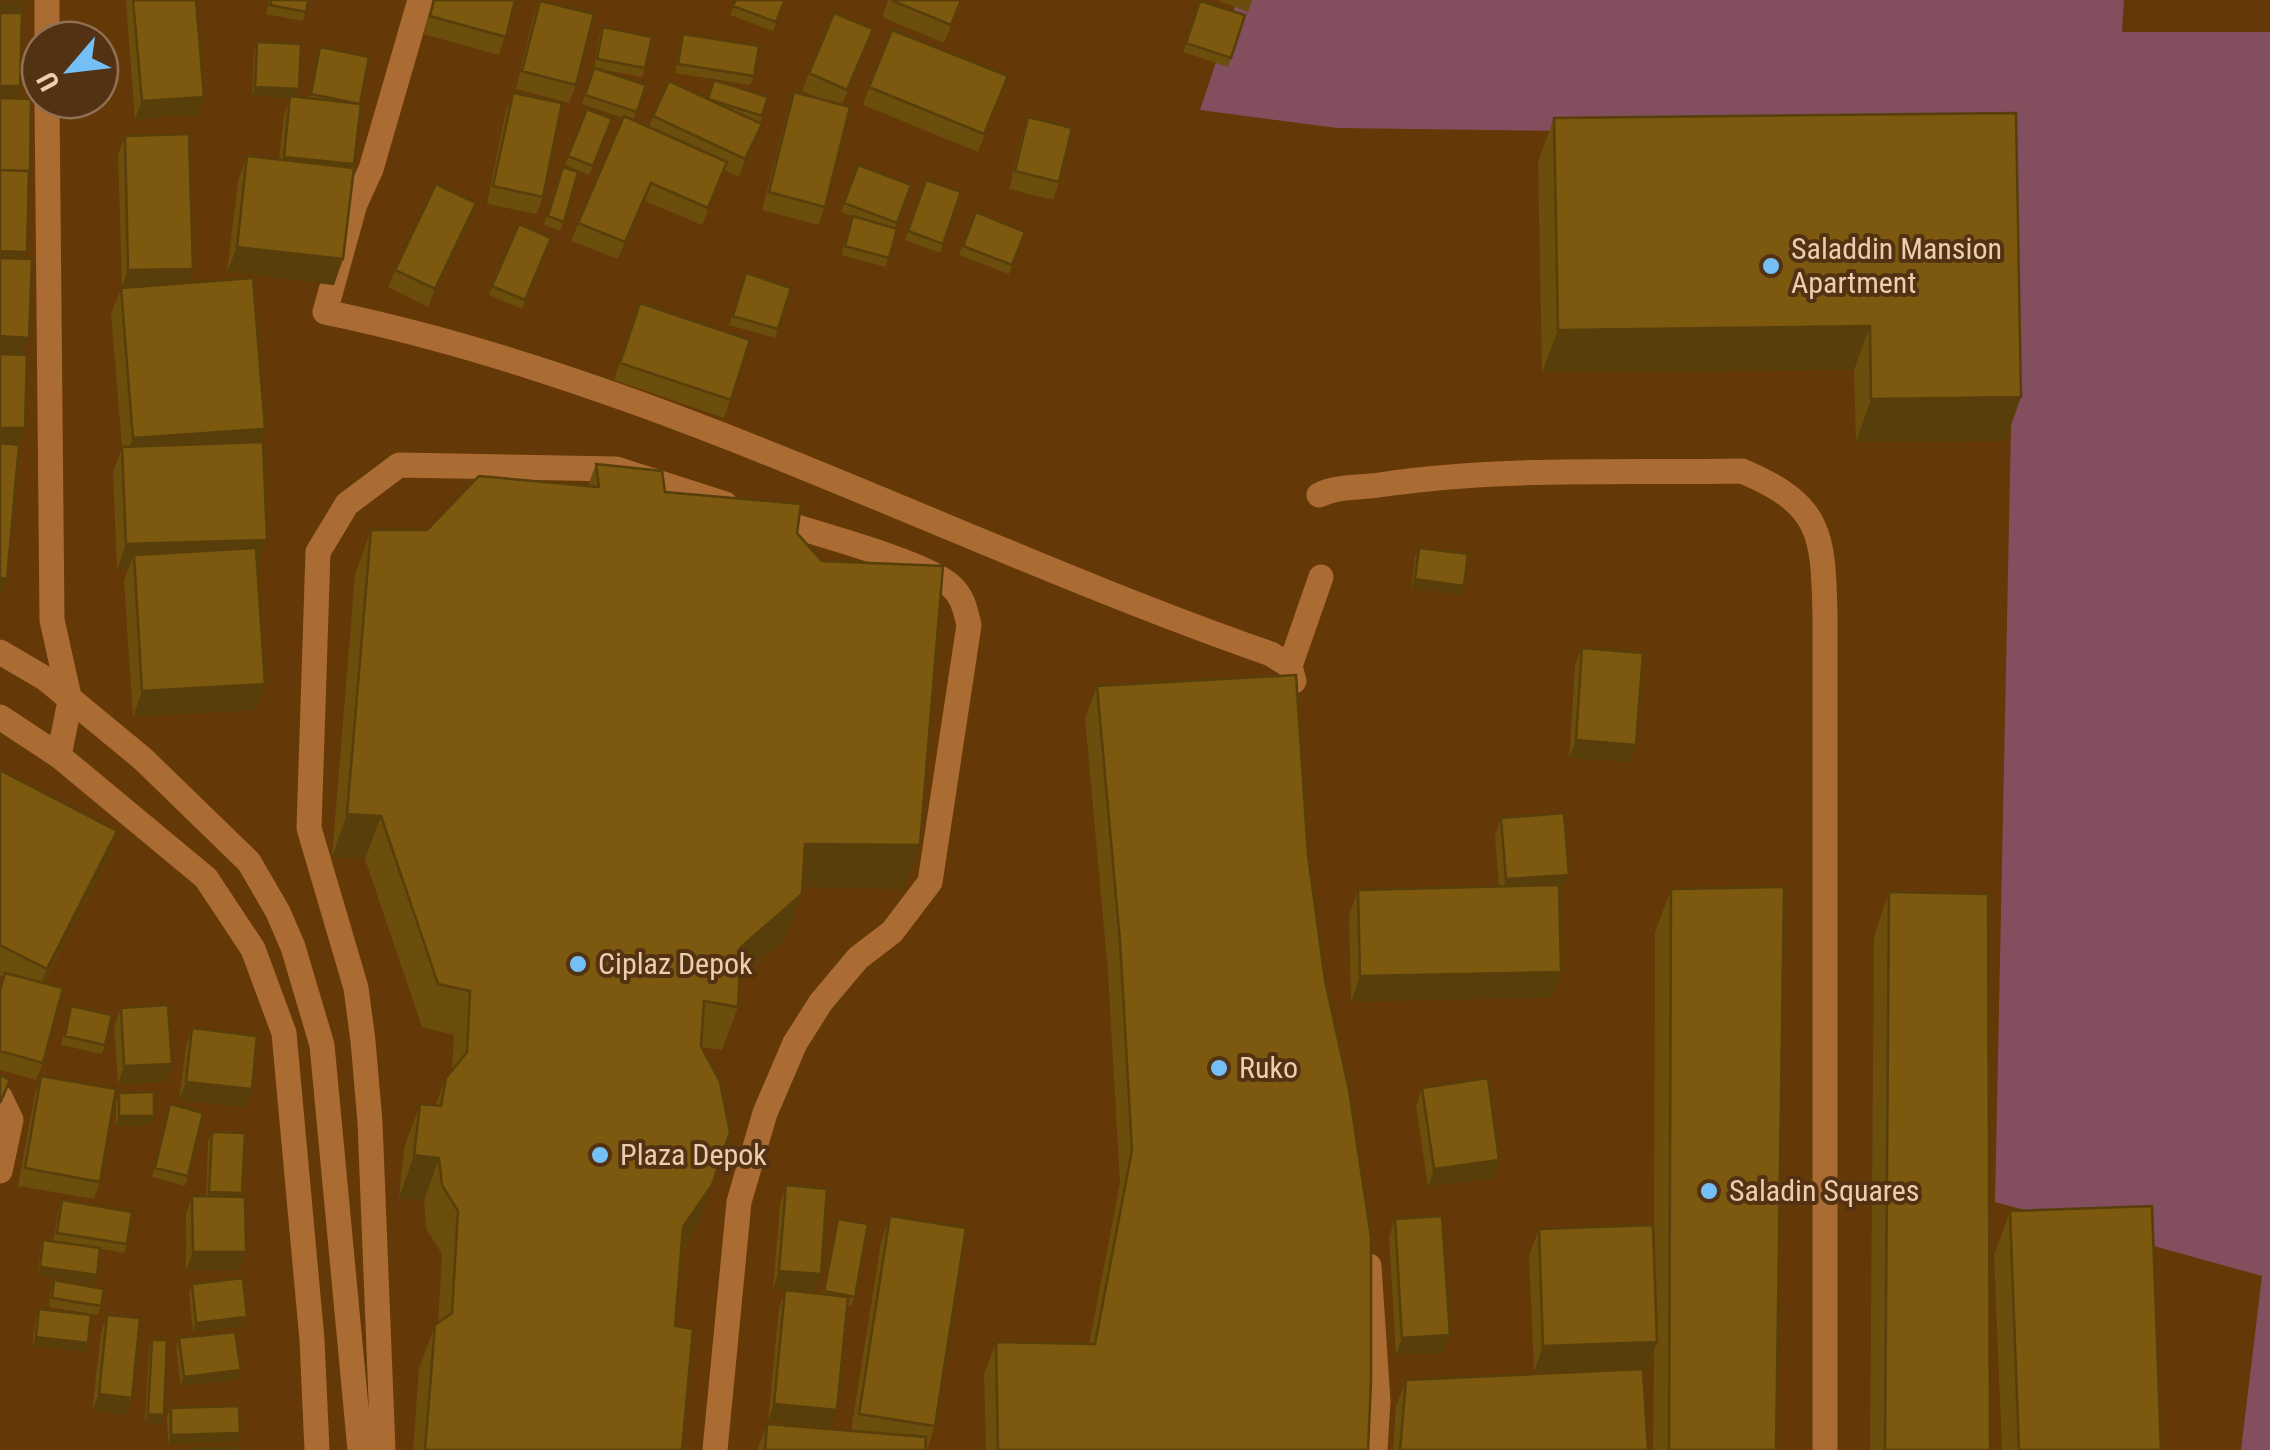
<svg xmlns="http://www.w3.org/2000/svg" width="2270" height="1450" viewBox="0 0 2270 1450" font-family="'Roboto Condensed',sans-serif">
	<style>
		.green { fill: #834e5e }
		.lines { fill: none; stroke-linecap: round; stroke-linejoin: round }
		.minor { stroke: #aa6c32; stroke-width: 25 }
		.wall { fill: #6b4d0c }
		.shaded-wall { fill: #573e0a }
		.building { fill: #7c590e; stroke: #573e0a; stroke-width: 2.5 }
		.poi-dot { fill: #74c0f6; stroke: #523213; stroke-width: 4 }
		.labels { text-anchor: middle; stroke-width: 8; stroke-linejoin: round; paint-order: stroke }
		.poi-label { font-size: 30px; fill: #eeccb0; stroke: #523213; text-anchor: start }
	</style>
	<rect width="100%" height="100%" fill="#653807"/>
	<path class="green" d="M1237,0H2124L2122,32H2270V1450H2241L2262,1276L1995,1202L2017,137L1337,128L1200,110Z"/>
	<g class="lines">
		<path class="minor" d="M420,0L371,169L355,204L325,312C655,380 955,544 1271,654L1290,666
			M47,40V0
			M47,100L52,620L70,701L59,756
			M1319,495C1338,486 1358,488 1379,485C1496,467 1623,473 1742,471C1823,505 1823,535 1825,615V1450
			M0,652L46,679L143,759L249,862L278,912L293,947L322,1045L360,1450
			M1294,681L1290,666L1321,577
			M0,717L59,756L206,878L253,949L284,1033L312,1340L317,1450
			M0,1097L11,1120L0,1171
			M1369,1266L1378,1401L1375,1450
			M383,1450L370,1122L363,1041L356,988L309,828L318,552L347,504L399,465L616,469L725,504
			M715,1450L739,1202L765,1113L795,1043L821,1002L858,958L892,932L930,882L969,625C965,609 963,596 950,585C921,560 809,532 768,518"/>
	</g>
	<path class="wall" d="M127,0H196L204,97L198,115L135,119L126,4Z
		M269,0H308L303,21L266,14Z
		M433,0H515L499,55L423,34Z
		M736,0H785L773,31L730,15Z
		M888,0H962L944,43L882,17Z
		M1217,0H1252L1248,12Z
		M540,1L576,85L569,103L516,89L533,18Z
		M1200,1L1245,15L1228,67L1183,52Z
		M603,27L645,68L642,77L594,68L599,36Z
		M683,34L754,76L750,85L675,73L680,43Z
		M257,42L296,97L309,98L320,47L360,104L354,164L334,285L227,272L238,181L247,156L279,159L284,114L290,98L252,96L254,51Z
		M866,47L842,105L825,207L818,225L762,210L788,110L794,92L821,99L802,91L809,73Z
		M594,68L646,85L633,121L649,128L653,116L708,99L768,97L755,142L739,177L724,170L702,225L645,201L618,259L571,241L623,118L582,104Z
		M869,87L1001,94L978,152L863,105Z
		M513,93L543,197L537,214L487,204L506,110Z
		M587,109L612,119L589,175L565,165Z
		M1028,117L1059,182L1053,200L1009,189L1022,135Z
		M1554,118L2021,397L2005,441L1856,442L1854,370L1542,373L1538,162Z
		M125,136L193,269L187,283L260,442L256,710L133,717L124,581L128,569L117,570L113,472L122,447L111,313L122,287L118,154Z
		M858,165L911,185L895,228L886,267L841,255L853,216L857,218L841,212Z
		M563,167L564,222L560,231L544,225Z
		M926,180L961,192L940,253L905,240Z
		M976,212L1025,232L1009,274L959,255Z
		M470,221L428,307L388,287L395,270Z
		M519,224L551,238L522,309L489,295Z
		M746,273L791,288L775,338L729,325Z
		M633,320L750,340L724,418L614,380Z
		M596,464L665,492L797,533L920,845L904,889L802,887L786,938L740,978L738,1007L722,1050L701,1047L697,1229L681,1251L675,1326L682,1450H413L419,1368L435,1325L438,1323L442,1254L426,1229L424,1201L399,1198L404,1148L420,1104L435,1106L446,1078L452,1070L454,1035L422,1027L365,859L332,857L355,574L371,530H427L588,486Z
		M1419,548L1461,595L1411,588L1415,557Z
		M1582,648L1636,745L1630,762L1569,758L1575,665Z
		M1097,686L1308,855L1368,1450H986L984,1374L996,1342L1089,1344L1120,1183L1108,973L1085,718Z
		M0,770L117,831L108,857L44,983L43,1063L36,1080L0,1070V986L3,977L0,975Z
		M1501,818L1562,892L1559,893L1552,997L1351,1002L1349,915L1358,890L1499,886L1495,836Z
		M1671,889L1776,1450H1653L1654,1352L1648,1368L1534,1372L1529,1255L1539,1229L1654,1263L1655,932Z
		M1889,892L1990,1450H1870L1874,936Z
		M71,1006L105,1045L102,1054L61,1045Z
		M121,1008L165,1082L118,1084L114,1026Z
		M192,1028L252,1089L245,1107L179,1100L186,1046Z
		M41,1076L100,1182L94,1199L18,1186L35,1093Z
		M1422,1088L1499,1160L1493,1178L1428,1187L1416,1106Z
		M119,1093L154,1116L151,1125L116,1126V1102Z
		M170,1104L188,1176L185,1186L152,1177Z
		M212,1132L242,1193L241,1197L246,1252L240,1270H186V1214L192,1196H206L208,1141Z
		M786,1185L814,1292L773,1289L780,1203Z
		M62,1200L127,1244L124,1253L100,1249L97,1275L94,1284L37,1276L40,1250L43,1240L53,1242L59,1209Z
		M2010,1211L2161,1450H2002L1994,1255Z
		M890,1216L935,1426L927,1450H757L767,1424L851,1431L881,1242Z
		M838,1219L855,1297L851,1306H848L831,1428L768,1421L779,1308L785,1290L822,1294L835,1228Z
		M1395,1219L1443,1353L1396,1355L1389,1237Z
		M54,1280L101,1306L98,1315L49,1307L51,1289Z
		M192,1284L244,1326L193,1332L189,1293Z
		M39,1309L88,1343L85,1352L32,1346L36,1318Z
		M107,1315L132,1398L126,1415L92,1411L101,1332Z
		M179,1338L241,1370L237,1379L181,1386L176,1348Z
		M152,1340L161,1424L145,1423L149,1349Z
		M1406,1380L1648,1450H1393L1396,1406Z
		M171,1408L240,1433L237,1442L168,1444L167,1417Z"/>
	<path class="shaded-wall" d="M0,1H27L21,18L0,19Z
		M0,86H20L14,104H0Z
		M255,87L299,89L295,98L252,96Z
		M204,97L198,115L135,119L142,101Z
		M762,124L755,142L739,177L745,159Z
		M284,157L354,164L348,182L277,174Z
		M651,183L645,201L618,259L625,242Z
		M476,203L470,221L428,307L435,289Z
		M237,247L343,259L334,285L227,272Z
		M0,251L27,252L18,277H0Z
		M193,269L186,287H122L128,270Z
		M1870,326L1854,370L1542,373L1558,330Z
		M0,336L29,338L20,363H0Z
		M2021,397L2005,441L1856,442L1871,399Z
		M0,428H25L19,446H0Z
		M265,429L256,455L123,464L133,438Z
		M267,540L258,565L134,555L128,569L117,570L126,544Z
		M0,578L7,579L0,597Z
		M1415,579L1464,586L1461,595L1411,588Z
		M265,684L256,710L133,717L142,691Z
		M1576,740L1636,745L1630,762L1569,758Z
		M347,814L381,816L365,859L332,857Z
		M117,831L108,857L37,995L47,969Z
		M805,844L920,845L904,889L789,887Z
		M1569,875L1562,892L1500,897L1506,879Z
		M802,894L786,938L725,991L741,947Z
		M1561,972L1552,997L1351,1002L1360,976Z
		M172,1064L165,1082L118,1084L124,1066Z
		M186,1082L252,1089L245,1107L179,1100Z
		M119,1116H154L151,1125L116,1126Z
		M414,1155L439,1158L424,1201L399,1198Z
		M1499,1160L1493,1178L1428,1187L1434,1169Z
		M712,1185L697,1229L667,1270L683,1227Z
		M209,1192L242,1193L238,1203L205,1201Z
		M193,1252H246L240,1270H186Z
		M40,1267L97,1275L94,1284L37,1276Z
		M779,1271L821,1274L814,1292L773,1289Z
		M247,1317L244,1326L193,1332L196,1323Z
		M1450,1335L1443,1353L1396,1355L1402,1338Z
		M36,1337L88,1343L85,1352L32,1346Z
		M1657,1342L1648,1368L1534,1372L1543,1346Z
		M241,1370L237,1379L181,1386L184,1377Z
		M99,1394L132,1398L126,1415L92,1411Z
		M774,1404L837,1410L831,1428L768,1421Z
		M148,1414L164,1415L161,1424L145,1423Z
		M240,1433L237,1442L168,1444L171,1435Z"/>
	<path class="building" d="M133,0H196L204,97L142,101Z
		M271,0H308L306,12L270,5Z
		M434,0H515L506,37L430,16Z
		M736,0H785L776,22L733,6Z
		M891,0H961L951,25Z
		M540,1L594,14L576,85L522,71Z
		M1200,1L1245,15L1231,58L1186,43Z
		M0,13H22L20,86H0Z
		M834,13L873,29L847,90L809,73Z
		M603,27L652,37L645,68L597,59Z
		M892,30L1008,76L984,134L869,87Z
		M683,34L759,46L754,76L678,64Z
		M257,42L301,44L299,89L255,87Z
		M320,47L369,57L360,104L311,94Z
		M594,68L646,85L637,112L585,95Z
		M714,80L768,97L762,116L708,99Z
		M669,81L762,124L745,159L653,116Z
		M794,92L850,107L825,207L769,192Z
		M513,93L562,103L543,197L493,186Z
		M290,96L361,104L354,164L284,157Z
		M0,98L31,99L30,175L29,171L0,170Z
		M587,109L612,119L593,166L568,156Z
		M2016,113L2021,397L1871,399L1870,326L1558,330L1554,118Z
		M624,116L727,162L708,208L651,183L625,242L578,223Z
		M1028,117L1072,128L1059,182L1015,171Z
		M189,134L193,269L128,270L125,136Z
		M247,156L354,168L343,259L237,247Z
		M858,165L911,185L897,223L844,203Z
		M563,167L578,172L564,222L548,216Z
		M0,170L29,171L27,252L0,251Z
		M926,180L961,192L943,244L908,231Z
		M436,184L476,203L435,289L395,270Z
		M976,212L1025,232L1012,265L963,246Z
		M853,216L897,229L889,258L845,246Z
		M519,224L551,238L525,300L492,286Z
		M0,258L32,259L29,338L0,336Z
		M746,273L791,288L778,329L733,316Z
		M253,278L265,429L133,438L121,288Z
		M640,303L750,340L731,400L620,363Z
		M0,354L27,355L25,428H0Z
		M263,442L267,540L126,544L122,447Z
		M0,443L19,445L7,579L0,578Z
		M596,464L662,471L665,492L801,504L797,533L822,561L943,566L920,845L805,844L802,894L741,947L738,1007L704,1001L701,1046L720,1082L730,1132L712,1185L683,1227L675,1326L693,1329L682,1450H425L435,1325L452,1313L458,1211L442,1185L439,1158L414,1155L420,1104L441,1106L446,1078L467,1052L470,991L438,984L381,816L347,814L371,530H427L479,476L599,487Z
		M256,548L265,684L142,691L134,555Z
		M1419,548L1468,554L1464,586L1415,579Z
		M1582,648L1643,653L1636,745L1576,740Z
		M1296,675L1308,855L1325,980L1349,1090L1371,1237V1382L1368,1450H998L996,1342L1095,1344L1132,1150L1120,941L1097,686Z
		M0,770L117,831L47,969L0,945Z
		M1564,813L1569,875L1506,879L1501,818Z
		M1559,885L1561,972L1360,976L1358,890Z
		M1784,887L1776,1450H1669L1671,889Z
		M1889,892L1988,894L1990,1450H1885Z
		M5,973L63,988L43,1063L0,1051V990Z
		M168,1005L172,1064L124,1066L121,1008Z
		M71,1006L112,1015L105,1045L65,1036Z
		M192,1028L257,1036L252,1089L186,1082Z
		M0,1075L10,1080L0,1103Z
		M41,1076L116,1089L100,1182L25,1168Z
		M1488,1078L1499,1160L1434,1169L1422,1088Z
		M154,1092V1116H119V1093Z
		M170,1104L203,1113L188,1176L155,1168Z
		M212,1132L245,1133L242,1193L209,1192Z
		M786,1185L827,1189L821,1274L779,1271Z
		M192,1196L245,1197L246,1252H193Z
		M62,1200L132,1212L127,1244L57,1233Z
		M2152,1206L2161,1450H2019L2010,1211Z
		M890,1216L966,1228L935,1426L859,1414Z
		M1442,1216L1450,1335L1402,1338L1395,1219Z
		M838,1219L868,1224L855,1297L824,1291Z
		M1653,1225L1657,1342L1543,1346L1539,1229Z
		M43,1240L100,1248L97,1275L40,1267Z
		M243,1278L247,1317L196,1323L192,1284Z
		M54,1280L104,1289L101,1306L52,1298Z
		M785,1290L848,1297L837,1410L774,1404Z
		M39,1309L91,1315L88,1343L36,1337Z
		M107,1315L140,1318L132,1398L99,1394Z
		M235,1332L241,1370L184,1377L179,1338Z
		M152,1340H167L164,1415L148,1414Z
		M1643,1369L1648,1450H1400L1406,1380Z
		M239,1406L240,1433L171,1435V1408Z
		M767,1424L926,1437L925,1450H765Z
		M240,1447V1450H189V1449Z"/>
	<g class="poi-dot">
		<circle cx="1771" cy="266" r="10"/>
		<circle cx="578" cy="964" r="10"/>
		<circle cx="1219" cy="1068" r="10"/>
		<circle cx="600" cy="1155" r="10"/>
		<circle cx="1709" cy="1191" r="10"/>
	</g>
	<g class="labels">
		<g class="poi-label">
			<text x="1791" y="259">Saladdin Mansion<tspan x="1791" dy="34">Apartment</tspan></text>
			<text x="598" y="974">Ciplaz Depok</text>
			<text x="1239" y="1078">Ruko</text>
			<text x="620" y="1165">Plaza Depok</text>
			<text x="1729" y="1201">Saladin Squares</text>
		</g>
	</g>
	<g transform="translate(70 70) rotate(242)"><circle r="48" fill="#523213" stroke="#907052" stroke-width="2.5"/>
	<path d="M0-8L18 38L0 25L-18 38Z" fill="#74c0f6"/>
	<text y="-15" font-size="28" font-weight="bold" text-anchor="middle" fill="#eeccb0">U</text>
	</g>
</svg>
